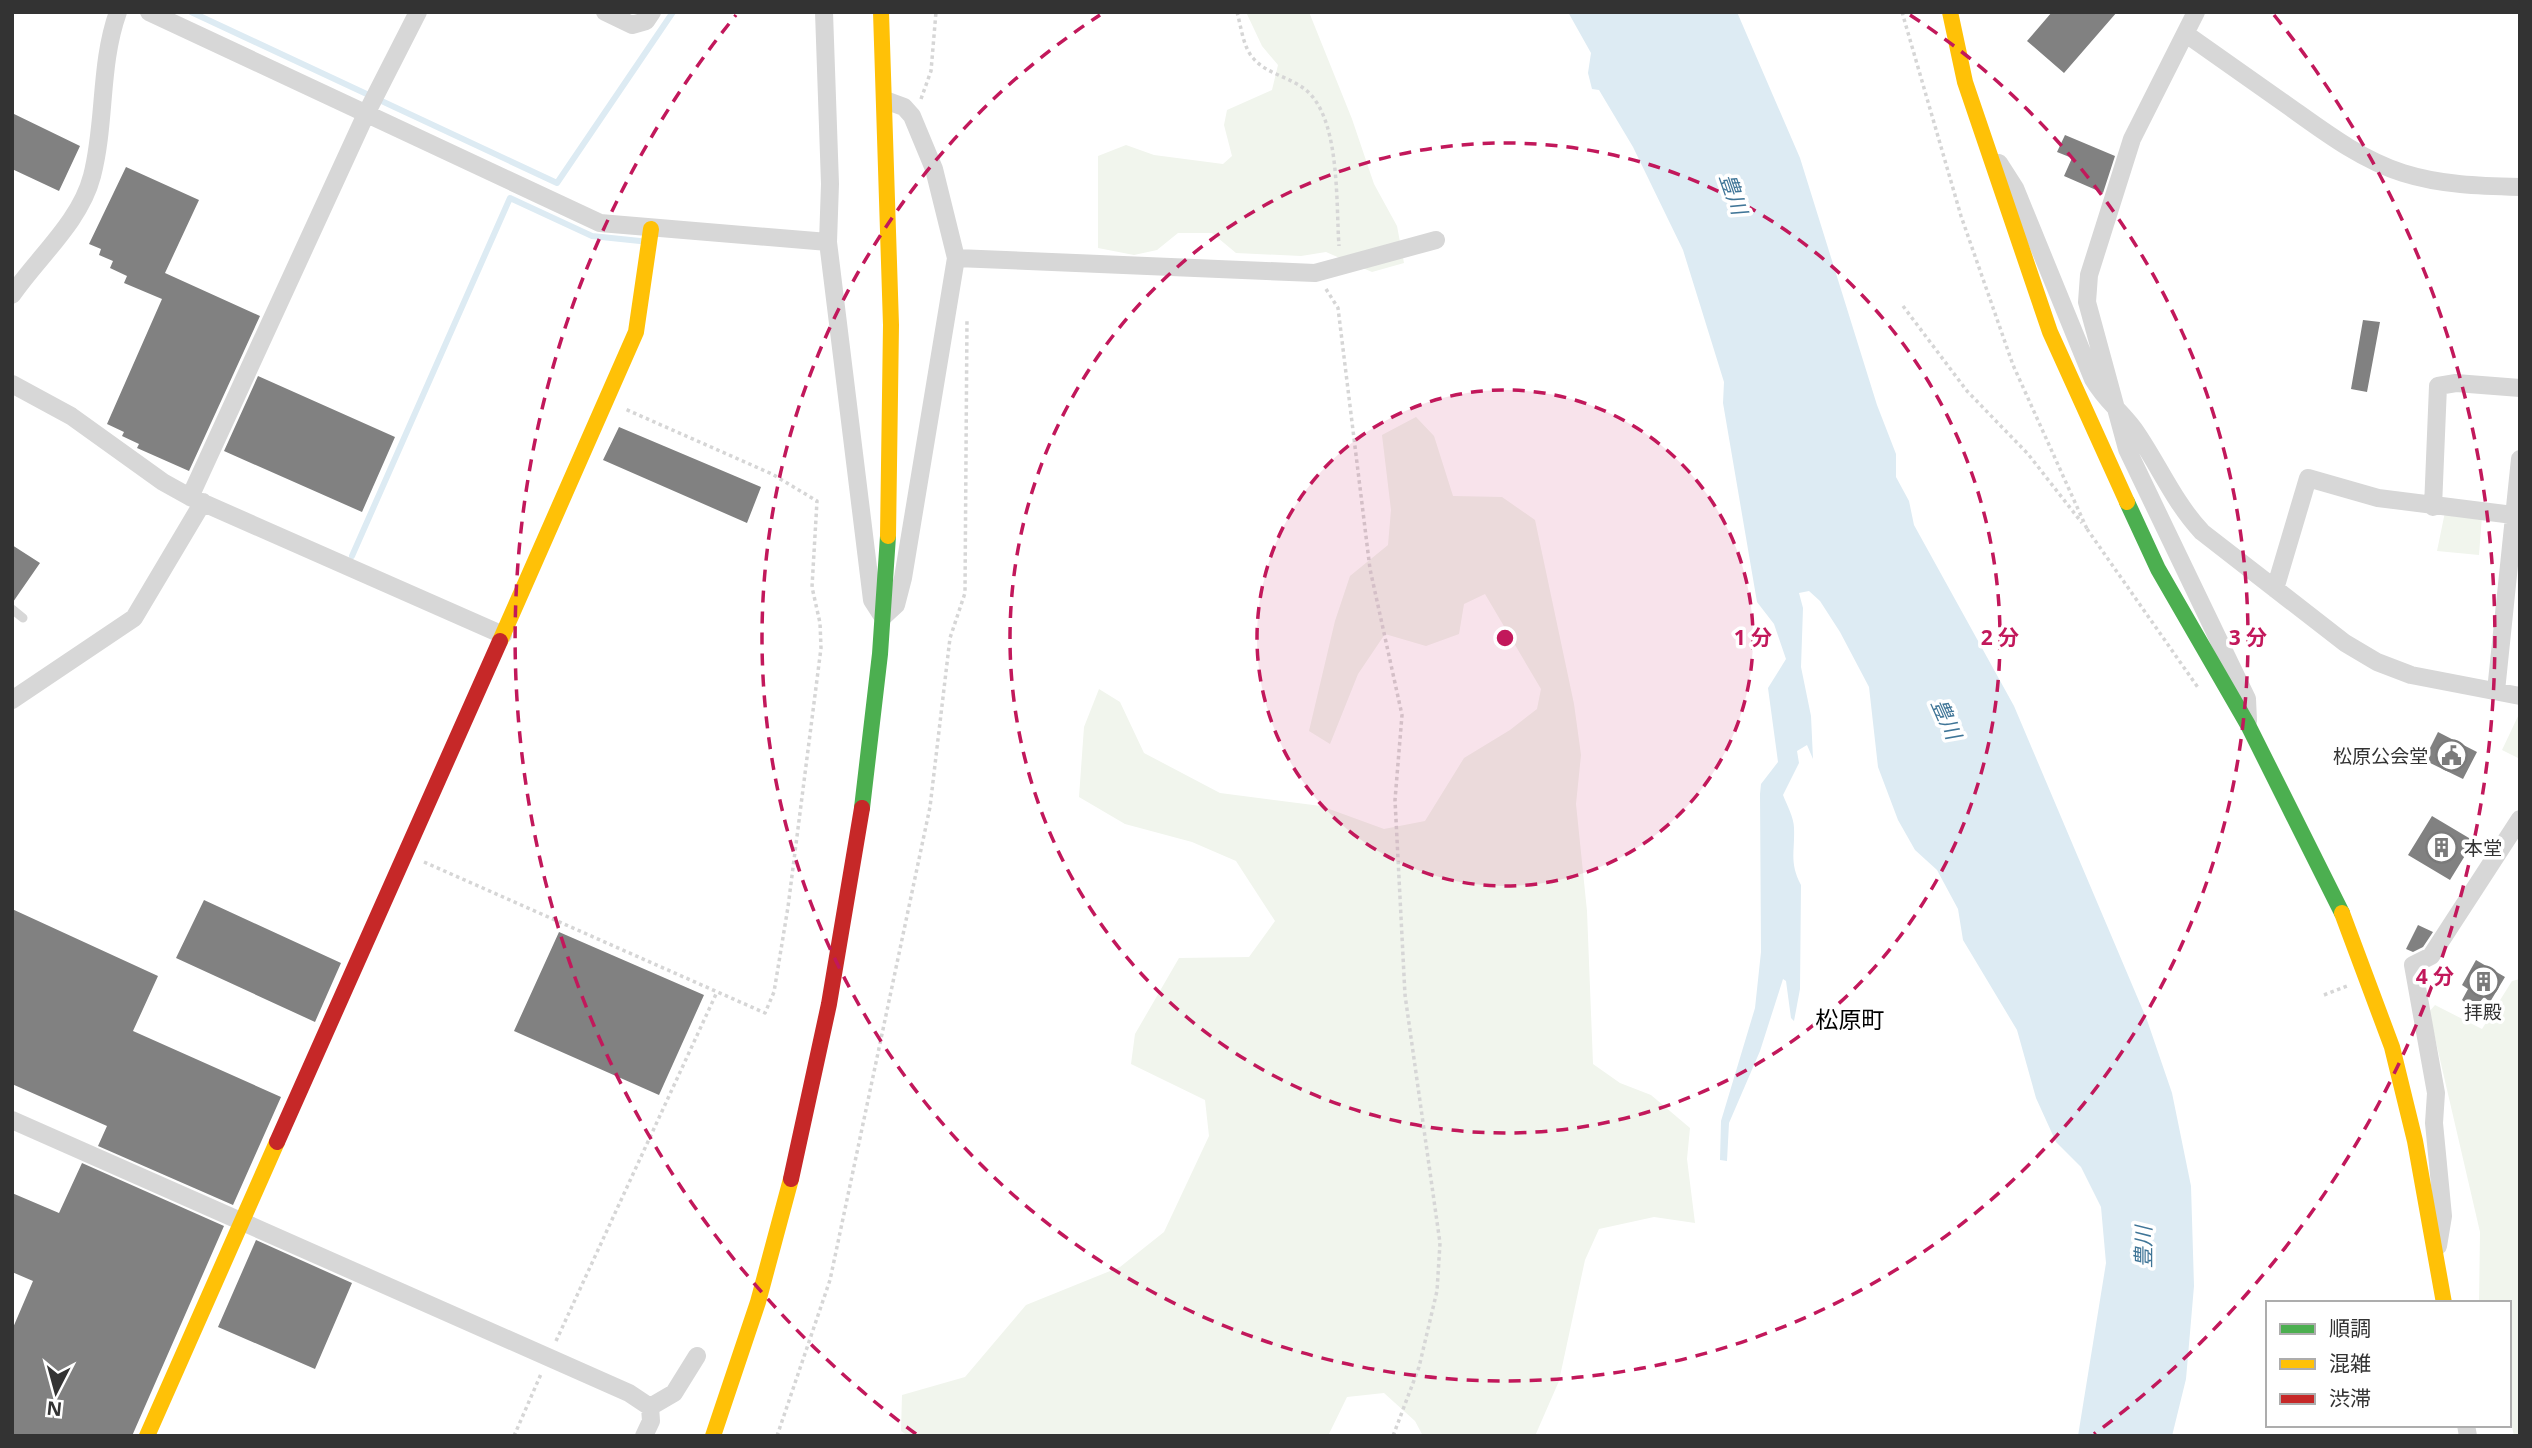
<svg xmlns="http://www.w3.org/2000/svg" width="2532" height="1448" viewBox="0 0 2532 1448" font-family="'Noto Sans','Noto Sans JP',sans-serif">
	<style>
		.green { fill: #f1f5ed }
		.water { fill: #ddebf3 }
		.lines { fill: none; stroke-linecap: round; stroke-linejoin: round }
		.stream { stroke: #ddebf3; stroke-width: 6 }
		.building { fill: #818181 }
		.path { stroke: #d6d6d6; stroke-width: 3.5; stroke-dasharray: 3.5 3.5; stroke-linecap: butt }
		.lane { stroke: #d7d7d7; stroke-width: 9 }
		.street { stroke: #d7d7d7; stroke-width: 18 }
		.fast { stroke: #4caf50; stroke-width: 16 }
		.slow { stroke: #ffc107; stroke-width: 16 }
		.jam { stroke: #c62828; stroke-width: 16 }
		.ring { fill: none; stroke: #c2185b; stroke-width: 3.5; stroke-dasharray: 12 9 }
		.labels { text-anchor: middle; stroke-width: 7; stroke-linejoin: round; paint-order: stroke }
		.poi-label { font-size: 19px; fill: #333; stroke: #fff; text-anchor: end }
		.water-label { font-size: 21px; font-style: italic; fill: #3f7597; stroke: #fff }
		.quarter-label { font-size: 23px; fill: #000; stroke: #fff }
		.centre { fill: #c2185b; stroke: #fff; stroke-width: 3.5 }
		.ring-label { font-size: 21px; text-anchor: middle; font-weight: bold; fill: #c2185b; stroke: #fff; stroke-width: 7; stroke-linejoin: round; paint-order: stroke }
	</style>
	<rect width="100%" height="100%" fill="#fff"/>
	<path class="green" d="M1246,12H1309L1352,119L1374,184L1397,226L1404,263L1372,272L1326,252L1301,256L1236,253L1212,233H1178L1157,250L1134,255L1098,248V156L1126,145L1154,155L1223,164L1232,156L1224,125L1227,110L1272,90L1278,65L1262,46Z
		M1416,417L1434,436L1453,496L1502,497L1535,520L1574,704L1581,755L1576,804L1587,911L1593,1064L1620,1083L1651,1095L1690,1128L1687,1159L1695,1223L1654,1217L1599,1229L1585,1260L1559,1381L1535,1436H1423L1415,1421L1384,1393L1347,1397L1328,1436H908L901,1431L902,1395L965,1377L1026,1305L1120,1267L1164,1232L1209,1136L1205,1100L1131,1064L1135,1034L1179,958L1249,957L1275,921L1236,861L1192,842L1125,824L1079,797L1084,727L1099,689L1120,702L1144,753L1220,793L1321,806L1384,829L1425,821L1464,758L1510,730L1537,709L1541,689L1485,594L1464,604L1459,634L1426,646L1385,634L1358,674L1330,744L1309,731L1335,621L1350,576L1388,545L1391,510L1382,435Z
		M2445,512L2482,516L2479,555L2437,551Z
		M2520,712V759L2502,750Z
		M2520,979V1436H2514L2509,1413V1303H2479L2480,1232L2429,1012L2435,1005L2482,1029L2512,981Z"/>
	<path class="water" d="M1568,12H1737L1800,158L1877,405L1896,454V477L1909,501L1914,525L2014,706L2147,1020L2172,1093L2191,1186L2194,1286L2186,1379L2172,1436H2078L2106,1263L2101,1207L2081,1167L2056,1142L2036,1098L2017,1030L1963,940L1958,909L1937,870L1915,850L1898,820L1878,767L1869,687L1840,632L1820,601L1809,591L1799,593L1803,608L1801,667L1811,716L1813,759L1807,745L1797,751L1799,763L1783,795C1787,805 1794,818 1794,828C1795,852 1789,862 1801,885L1800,989L1794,1021L1791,1018L1786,981L1783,979L1760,1051L1729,1123L1727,1161L1720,1160L1721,1121L1755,1008L1761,952L1760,794L1761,784L1778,762L1768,688L1786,659L1774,624L1757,602L1723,403L1724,382L1683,250L1633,147L1599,90L1592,89L1588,73L1591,53Z"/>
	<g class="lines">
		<path class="stream" d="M191,12L557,183L673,12
			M352,556L510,198L592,236L640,241"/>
	</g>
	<path class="building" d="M2052,12H2117L2064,73L2027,41Z
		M12,113L80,146L59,191L12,169Z
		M2065,135L2115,156L2103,193L2064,176L2072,158L2057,152Z
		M126,167L199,200L165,273L260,316L189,471L137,448L139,444L122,436L124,432L107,424L162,299L124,283L127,276L110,268L113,261L99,255L101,249L89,244Z
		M2363,320L2380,322L2367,392L2351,389Z
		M258,376L395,437L362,512L224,451Z
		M619,427L761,487L747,523L603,460Z
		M12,545L40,563L13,602H12Z
		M2438,732L2477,752L2463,779L2424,760Z
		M2432,816L2474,841L2450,880L2408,855Z
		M204,900L341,963L315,1022L176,958Z
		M12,909L158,976L133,1031L281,1097L233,1205L98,1146L107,1126L12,1084Z
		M2418,925L2433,932L2423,947L2413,952L2406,949Z
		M559,932L704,995L659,1095L514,1031Z
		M2476,960L2505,977L2490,1002L2484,997L2474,1009L2462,1000L2468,989L2462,985Z
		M82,1163L224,1226L132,1436H12V1330L33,1281L12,1272V1193L59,1213Z
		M256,1240L352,1283L315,1369L218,1327Z"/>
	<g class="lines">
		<path class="path" d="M1237,12C1241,26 1243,47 1253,58C1268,76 1295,77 1311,95C1340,127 1336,205 1339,246
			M1902,12L1961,216L2013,365L2087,529
			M921,99L931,71L936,12
			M1326,289L1338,308L1370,569L1402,715L1395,800L1405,995L1440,1243L1437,1291L1419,1367L1393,1436
			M1903,306L1967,391L2028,454L2082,523
			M2087,529L2199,689
			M424,862L765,1013L774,992L788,907L821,648L820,623L812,587L817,501L772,474L625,409
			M2324,995L2347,986
			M556,1341L717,992
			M514,1436L541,1374
			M777,1436L830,1280L930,807L950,638L965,593L967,318"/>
		<path class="lane" d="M12,609L23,618"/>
		<path class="street" d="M149,12L600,223L828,242
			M605,12L632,25L646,21L652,12
			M824,12L830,184L828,242L872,600L883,617L896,605L903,578L956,258L934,169L912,116L904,107L885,100
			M2196,12L2132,139L2089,275L2087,302L2127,449L2247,699L2248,721
			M2186,34C2221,59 2256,83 2291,108C2326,133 2362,160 2403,173C2441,185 2480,186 2520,187
			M1999,163L2015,188L2093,379C2105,400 2120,410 2134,429C2158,463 2173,501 2202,532L2345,643L2377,662L2411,675L2520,696
			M956,258L1315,273L1436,240
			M12,295C38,257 80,222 92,176C106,122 99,65 118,12
			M12,384L71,416L163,482L190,497L503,635
			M190,497L366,114L418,12
			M2433,507L2438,386L2456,383L2520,388
			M2275,589L2308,478L2378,498L2513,515
			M2496,691L2520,459
			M12,700L134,618L203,502
			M12,1120L629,1393L650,1407
			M2438,1246L2443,1216L2434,1123L2436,1093L2413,965L2431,956L2520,819
			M2466,1425L2468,1436
			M644,1436L651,1421L650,1407L674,1393L697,1356"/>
		<path class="fast" d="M2127,502L2158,569L2248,725L2342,913
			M862,808L880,654L888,536"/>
		<path class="slow" d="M881,12L891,325L888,536
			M1950,12L1965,82L2050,332L2127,502
			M500,641L636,332L651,229
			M2342,913L2392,1047L2415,1141L2444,1303
			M147,1436L277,1142
			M713,1436L758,1302L791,1179"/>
		<path class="jam" d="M277,1142L500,641
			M791,1179L829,1004L862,808"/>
	</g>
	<circle cx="1505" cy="638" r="248" fill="#c2185b" fill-opacity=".12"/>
	<g class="ring">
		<circle cx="1505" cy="638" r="248"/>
		<circle cx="1505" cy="638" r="495"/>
		<path d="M1910 15A743 743 0 1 1 1100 15"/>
		<path d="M916 1434A990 990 0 0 1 736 15M2274 15A990 990 0 0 1 2094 1434"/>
	</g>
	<defs>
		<symbol id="civic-ring" viewBox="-11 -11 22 22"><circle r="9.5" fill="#fff" stroke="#7a7a7a" stroke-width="1.5"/><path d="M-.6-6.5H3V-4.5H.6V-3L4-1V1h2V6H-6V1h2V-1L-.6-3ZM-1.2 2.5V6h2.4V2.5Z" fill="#7a7a7a"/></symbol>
		<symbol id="building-ring" viewBox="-11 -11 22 22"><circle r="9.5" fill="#fff" stroke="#7a7a7a" stroke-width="1.5"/><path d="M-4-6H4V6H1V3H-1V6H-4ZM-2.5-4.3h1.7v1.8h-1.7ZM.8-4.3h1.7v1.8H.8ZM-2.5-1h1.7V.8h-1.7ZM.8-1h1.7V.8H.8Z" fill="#7a7a7a"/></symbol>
	</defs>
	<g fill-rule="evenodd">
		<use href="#civic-ring" x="2434" y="738" width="35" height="35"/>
		<use href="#building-ring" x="2424" y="830" width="35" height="35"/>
		<use href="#building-ring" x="2466" y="964" width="35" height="35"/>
	</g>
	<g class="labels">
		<g class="poi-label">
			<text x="2428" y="763">松原公会堂</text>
			<text x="2464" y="855" text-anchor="start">本堂</text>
			<text x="2483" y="1019" text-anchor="middle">拝殿</text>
		</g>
		<g class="water-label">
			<text transform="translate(1733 194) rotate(71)" y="7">豊川</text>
			<text transform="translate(1946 719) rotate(66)" y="7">豊川</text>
			<text transform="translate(2144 1247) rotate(-90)" y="7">豊川</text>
		</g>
		<g class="quarter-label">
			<text x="1850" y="1028">松原町</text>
		</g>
	</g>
	<circle cx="1505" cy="638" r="10" class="centre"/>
	<g class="ring-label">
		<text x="1753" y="645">1 分</text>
		<text x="2000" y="645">2 分</text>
		<text x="2248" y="645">3 分</text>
		<text x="2435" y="984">4 分</text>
	</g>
	<rect width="2532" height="1448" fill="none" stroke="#333333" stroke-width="28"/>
	<rect x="2266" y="1301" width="245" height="126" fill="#ffffff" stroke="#adadad" stroke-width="2"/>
	<rect x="2280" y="1324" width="35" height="10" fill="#4caf50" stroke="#adadad" stroke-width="2"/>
	<text x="2329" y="1336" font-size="21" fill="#333333">順調</text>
	<rect x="2280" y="1359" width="35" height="10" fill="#ffc107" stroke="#adadad" stroke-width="2"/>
	<text x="2329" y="1371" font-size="21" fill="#333333">混雑</text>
	<rect x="2280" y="1394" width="35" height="10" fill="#c62828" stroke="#adadad" stroke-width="2"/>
	<text x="2329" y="1406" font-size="21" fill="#333333">渋滞</text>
	<g transform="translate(56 1392) rotate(186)" stroke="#ffffff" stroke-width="5" paint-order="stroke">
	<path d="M0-5L12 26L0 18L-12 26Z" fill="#333333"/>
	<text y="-10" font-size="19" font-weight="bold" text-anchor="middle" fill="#333333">N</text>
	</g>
</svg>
